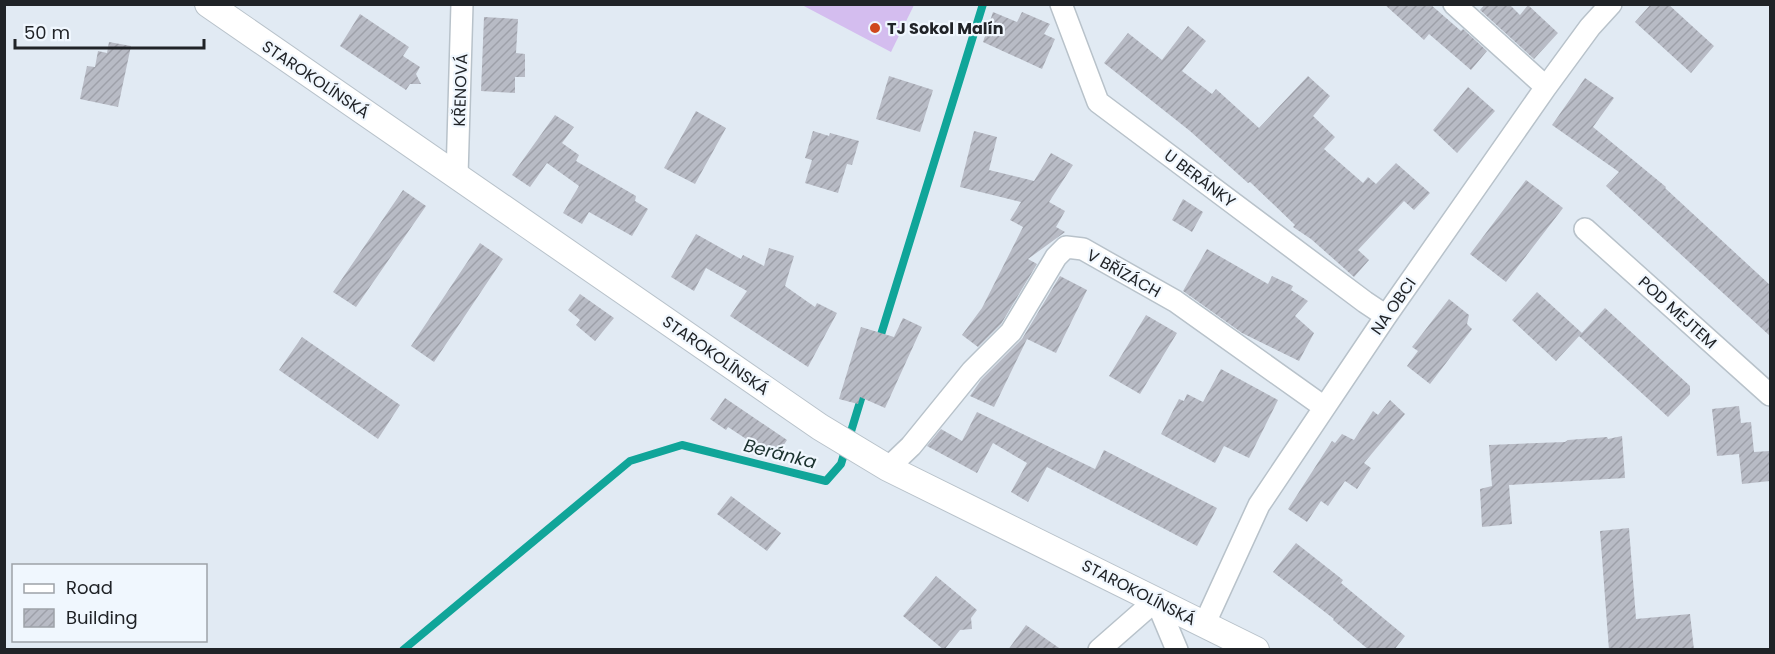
<svg xmlns="http://www.w3.org/2000/svg" width="1775" height="654" viewBox="0 0 1775 654" font-family="Poppins,sans-serif">
	<style>
		.grass { fill: #d4bdef }
		.lines { fill: none; stroke-linecap: round; stroke-linejoin: round }
		.stream { stroke: #10a599; stroke-width: 8 }
		.building { fill: url(#building-hatch) }
		.minor-casing { stroke: #b8c2ca; stroke-width: 24 }
		.tertiary-casing { stroke: #b8c2ca; stroke-width: 28 }
		.minor { stroke: #fff; stroke-width: 21 }
		.tertiary { stroke: #fff; stroke-width: 26 }
		.poi-dot { fill: #cf471d; stroke: #f0f7fe; stroke-width: 2 }
		.labels { text-anchor: middle; stroke-width: 4.5; stroke-linejoin: round; paint-order: stroke }
		.poi-label { font-size: 16px; font-weight: bold; fill: #202327; stroke: #f0f7fe; text-anchor: start }
		.street-label { font-size: 16px; fill: #202327; stroke: #f0f7fe }
		.water-label { font-size: 18px; font-style: italic; fill: #1c322f; stroke: #f0f7fe }
	</style>
	<defs>
		<pattern id="building-hatch" width="6" height="6" patternUnits="userSpaceOnUse" patternTransform="scale(1.5)"><rect width="6" height="6" fill="#b8bbc5"/><path d="M-1 1l2-2M0 6l6-6M5 7l2-2" fill="none" stroke="#9ea0a9"/></pattern>
	</defs>
	<rect width="100%" height="100%" fill="#e1eaf3"/>
	<path class="grass" d="M802,5H914L891,52Z"/>
	<g class="lines">
		<path class="stream" d="M879,341L983,4
			M403,650L630,461L682,445L826,481L841,464L864,389"/>
	</g>
	<path class="building" d="M1384,4H1430L1461,31L1463,29L1487,51L1471,70L1429,34L1424,40Z
		M1485,4H1509L1520,15L1528,5L1558,33L1534,59L1480,10Z
		M1651,4H1668L1714,46L1691,73L1635,22Z
		M993,12L1017,22L1022,12L1050,24L1044,34L1055,39L1042,69L983,42Z
		M360,14L409,47L403,56L420,67L416,74L421,84H410L406,90L340,46Z
		M484,17L518,19L516,53L525,54V77H515V93L481,91Z
		M1188,26L1206,41L1182,71L1212,94L1216,89L1259,128L1308,76L1330,96L1313,116L1335,137L1324,149L1363,183L1368,177L1376,184L1396,163L1430,193L1414,210L1404,201L1374,233L1358,250L1369,260L1354,277L1311,239L1293,227L1295,225L1250,182L1248,183L1190,131L1104,63L1128,33L1162,60Z
		M109,42L131,46L118,107L80,99L87,66L95,67L98,51L107,53Z
		M889,76L933,90L920,132L876,119Z
		M1585,78L1614,98L1593,127L1666,187L1665,188L1770,285V336L1606,186L1619,172L1552,125Z
		M1468,87L1495,111L1457,153L1433,130Z
		M696,111L726,128L695,184L664,168Z
		M555,115L574,127L562,143L579,155L576,161L636,196L635,201L648,209L632,236L589,212L582,224L563,213L579,186L547,163L530,187L512,175Z
		M813,131L829,136L830,133L859,141L852,165L847,164L838,193L805,183L812,160L805,158Z
		M974,131L997,137L989,170L1034,181L1051,153L1073,165L1049,202L1065,211L1056,227L1065,232L1028,259L1037,264L1001,324L978,347L962,335L982,308L1023,227L1010,220L1021,202L960,187Z
		M1526,180L1563,208L1506,282L1470,254Z
		M403,190L426,206L356,307L333,292Z
		M1183,199L1203,212L1192,232L1172,220Z
		M696,234L741,259L743,255L764,266L769,248L794,256L785,286L815,307L817,303L837,313L808,367L730,316L747,291L706,268L694,291L671,277Z
		M480,243L503,259L434,362L411,346Z
		M1207,249L1268,284L1272,276L1293,286L1291,290L1308,301L1295,316L1314,333L1299,361L1242,333L1183,291Z
		M1060,276L1087,290L1056,353L1027,339L994,407L970,396L981,380L1022,339Z
		M1537,292L1582,333L1556,361L1512,320Z
		M580,294L614,318L595,341L576,325L580,320L568,310Z
		M1449,299L1469,315L1467,324L1472,329L1430,384L1407,366L1418,351L1412,347Z
		M1605,308L1690,386V394L1668,417L1579,336Z
		M1146,315L1177,333L1140,394L1109,376Z
		M903,318L922,327L885,408L860,397L858,404L839,399L861,327L894,337Z
		M302,337L400,405L378,439L279,370Z
		M1221,369L1278,400L1249,458L1224,446L1215,463L1161,434L1179,399L1184,401L1187,394L1203,402Z
		M725,398L787,440L775,458L728,427L726,430L710,419Z
		M1390,400L1405,414L1364,463L1371,468L1357,489L1345,481L1328,506L1321,501L1307,522L1288,509L1332,441L1335,443L1342,434L1354,440L1373,411L1378,415Z
		M1739,406L1741,423L1751,422L1754,452L1770,451V481L1742,484L1739,454L1717,456L1712,409Z
		M977,412L1095,469L1104,450L1217,508L1197,546L1047,467L1028,502L1011,492L1027,463L993,443L977,473L927,446L941,429L962,441Z
		M1622,436L1625,478L1509,485L1512,524L1482,527L1480,489L1496,485L1492,486L1489,445L1565,442L1568,440L1607,437L1608,439Z
		M731,496L781,533L767,551L717,514Z
		M1629,528L1636,619L1690,614L1694,650H1609L1600,531Z
		M1296,543L1343,580L1341,583L1405,636L1394,650H1369L1333,620L1334,619L1273,572Z
		M936,576L977,610L971,618L972,629L960,630L944,650L903,616Z
		M1026,625L1062,650H1008Z"/>
	<g class="lines">
		<defs>
			<path id="minor" d="M1061,4L1098,102L1365,302L1386,316
				M1454,4L1546,87
				M457,176L462,4
				M1585,229L1770,395
				M888,468L911,446L972,371L1011,332L1056,257L1066,247L1083,249L1175,301L1324,407
				M1204,625L1259,505L1386,316L1546,87L1590,27L1611,4
				M1099,650L1156,600L1177,650"/>
			<path id="tertiary" d="M208,4L820,427L888,468L1256,650"/>
		</defs>
		<use href="#minor" class="minor-casing"/>
		<use href="#tertiary" class="tertiary-casing"/>
		<use href="#minor" class="minor"/>
		<use href="#tertiary" class="tertiary"/>
	</g>
	<circle class="poi-dot" cx="875" cy="28" r="6"/>
	<g class="labels">
		<g class="poi-label">
			<text x="887" y="34">TJ Sokol Malín</text>
		</g>
		<g class="street-label">
			<text transform="translate(316 79) rotate(34)" y="6">STAROKOLÍNSKÁ</text>
			<text transform="translate(460 90) rotate(-88)" y="6">KŘENOVÁ</text>
			<text transform="translate(1200 178) rotate(37)" y="6">U BERÁNKY</text>
			<text transform="translate(1124 273) rotate(29)" y="6">V BŘÍZÁCH</text>
			<text transform="translate(1393 306) rotate(-55)" y="6">NA OBCI</text>
			<text transform="translate(1678 312) rotate(42)" y="6">POD MEJTEM</text>
			<text transform="translate(716 355) rotate(35)" y="6">STAROKOLÍNSKÁ</text>
			<text transform="translate(1139 592) rotate(27)" y="6">STAROKOLÍNSKÁ</text>
		</g>
		<g class="water-label">
			<text transform="translate(780 454) rotate(14)" y="6">Beránka</text>
		</g>
	</g>
	<rect width="1775" height="654" fill="none" stroke="#202327" stroke-width="12"/>
	<rect x="12" y="564" width="195" height="78" fill="#f0f7fe" stroke="#9da2a8" stroke-width="1.5"/>
	<rect x="24" y="584" width="30" height="9" fill="#ffffff" stroke="#9da2a8" stroke-width="1.5"/>
	<text x="66" y="594" font-size="18" fill="#202327">Road</text>
	<rect x="24" y="609" width="30" height="18" fill="url(#building-hatch)" stroke="#9da2a8" stroke-width="1.5"/>
	<text x="66" y="624" font-size="18" fill="#202327">Building</text>
	<path d="M15 39v9h189v-9" fill="none" stroke="#202327" stroke-width="3"/>
	<text x="24" y="39" font-size="18" fill="#202327" stroke="#f0f7fe" stroke-width="4.5" paint-order="stroke">50 m</text>
</svg>
